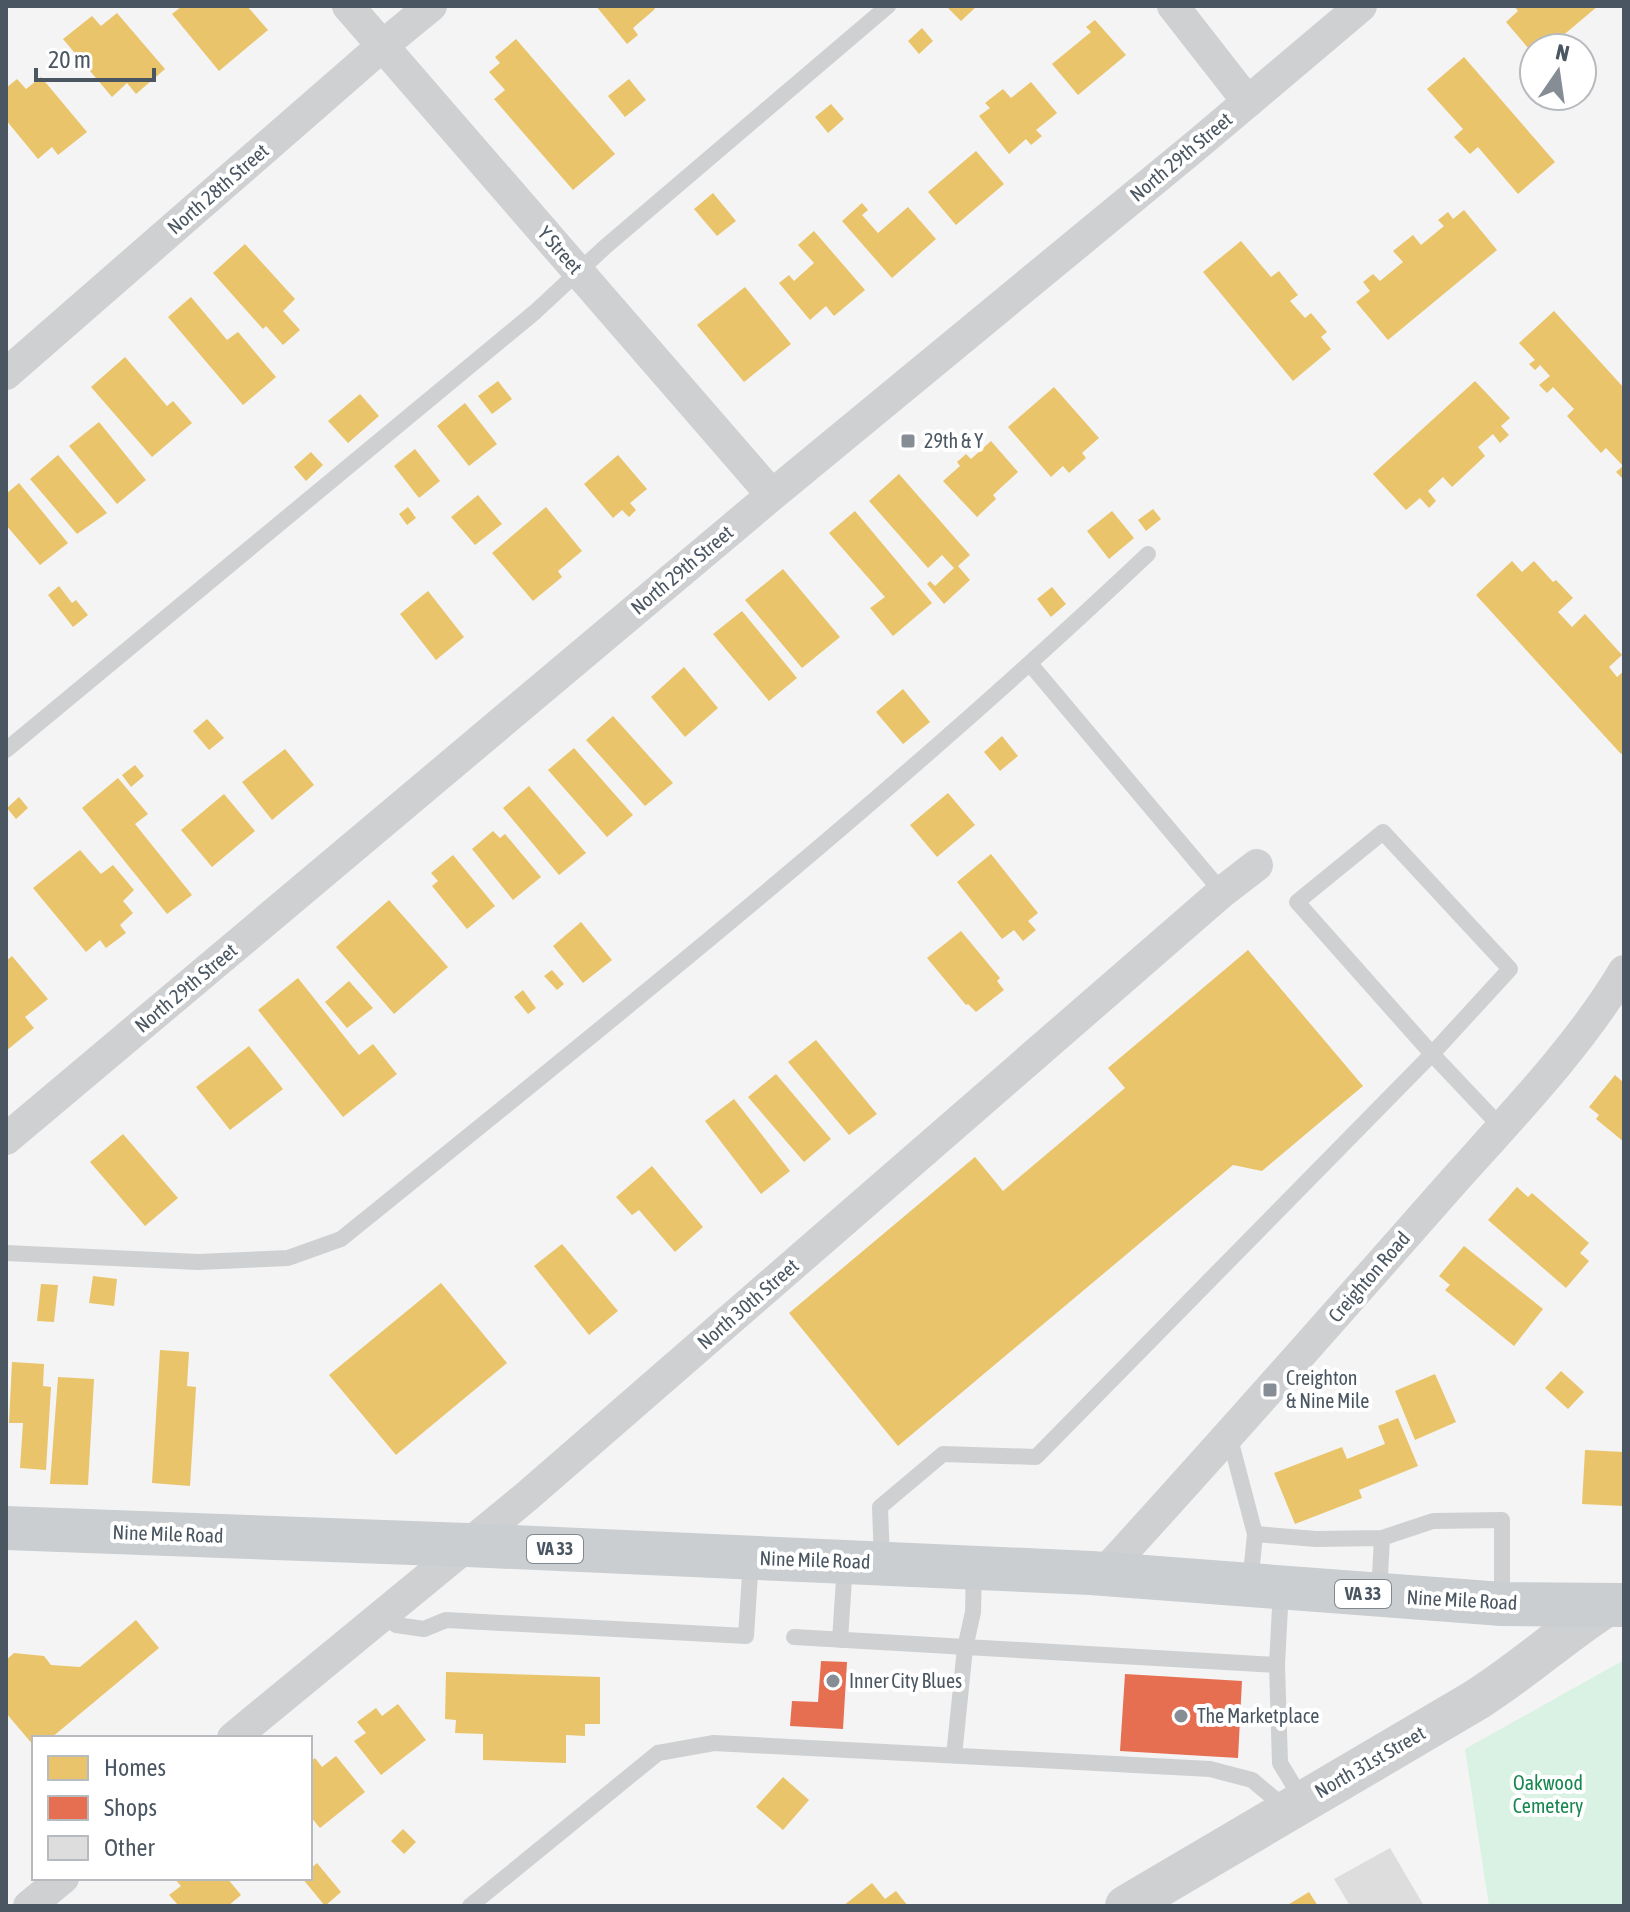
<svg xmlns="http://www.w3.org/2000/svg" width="1630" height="1912" viewBox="0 0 1630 1912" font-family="'Asap Condensed',sans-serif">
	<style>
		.green { fill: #d9f2e3 }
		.homes { fill: #e9c46a }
		.shops { fill: #e76f51 }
		.building { fill: #ddddde }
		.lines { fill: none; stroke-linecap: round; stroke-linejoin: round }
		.service { stroke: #ced0d2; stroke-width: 16 }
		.minor { stroke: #ced0d2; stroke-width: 32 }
		.tertiary { stroke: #ced0d2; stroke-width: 42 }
		.primary { stroke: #caced1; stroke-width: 44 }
		.poi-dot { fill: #868d94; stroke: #fff; stroke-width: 3 }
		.labels { text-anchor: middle; stroke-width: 8; stroke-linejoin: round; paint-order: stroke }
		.shield { fill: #fff; stroke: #808990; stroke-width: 2 }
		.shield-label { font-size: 18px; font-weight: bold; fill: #4a5661 }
		.street-label { font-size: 20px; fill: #4a5661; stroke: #fff }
		.poi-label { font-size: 20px; fill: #4a5661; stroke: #fff; text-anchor: start }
		.park-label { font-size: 20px; fill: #17864f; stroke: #fff }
	</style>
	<rect width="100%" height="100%" fill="#f4f4f4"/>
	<path class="green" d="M1624,1660V1906H1489L1465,1749Z"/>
	<path class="homes" d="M182,6H247L268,30L219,71L172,14Z
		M596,6H653L655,9L633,28L638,35L627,44Z
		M950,6H977L961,21L948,8Z
		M1514,6H1598L1548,48H1534V55L1506,22L1518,11Z
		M117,13L165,69L136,94L127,83L112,97L63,39L92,16L101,26Z
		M1095,20L1126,55L1078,95L1052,64L1091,32L1086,27Z
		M922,28L933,41L919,54L908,41Z
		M516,39L615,154L573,190L494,99L505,90L489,72L500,63L495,57Z
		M1464,57L1555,162L1518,194L1478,147L1470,154L1454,137L1463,129L1427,89Z
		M41,77L87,132L58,155L52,147L38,159L6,120V88L17,79L26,89Z
		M629,79L646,100L625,117L608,96Z
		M1031,82L1057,113L1036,130L1042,136L1031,145L1026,139L1009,154L979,116L990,108L985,103L1003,89L1011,98Z
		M831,104L844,119L828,133L815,117Z
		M976,151L1004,184L956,225L928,192Z
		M713,193L736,221L717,236L694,209Z
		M862,203L868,210L862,215L878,233L908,207L936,239L892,278L842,221Z
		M1464,210L1497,250L1388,340L1356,302L1370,291L1363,282L1373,274L1380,281L1403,262L1393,251L1413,235L1421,245L1444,226L1438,220L1448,212L1453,219Z
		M814,231L865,290L834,316L826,306L810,320L779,283L789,275L794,281L814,263L798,245Z
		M1241,241L1271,277L1279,271L1298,295L1290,301L1305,318L1311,313L1327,332L1321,337L1331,349L1293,381L1203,272Z
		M245,244L295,299L283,311L300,330L283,345L266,326L263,329L213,273Z
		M745,287L791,344L744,382L697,325Z
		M191,297L227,340L238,332L276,377L243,405L168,317Z
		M1554,311L1624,388V480L1616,472L1623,466L1606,448L1601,453L1567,416L1574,409L1553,387L1547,393L1539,385L1550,376L1540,365L1535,370L1529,364L1535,360L1519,343Z
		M125,357L167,406L173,401L192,423L152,457L91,387Z
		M498,381L512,399L492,414L478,396Z
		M1475,381L1510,418L1501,426L1509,435L1500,443L1493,434L1478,447L1485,456L1452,487L1443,477L1428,491L1436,501L1429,508L1420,498L1406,510L1373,474Z
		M1054,387L1099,438L1082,453L1086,458L1069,473L1063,466L1051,477L1008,427Z
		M360,394L379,416L348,443L328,421Z
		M465,403L497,444L469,466L437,426Z
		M99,422L146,480L117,504L69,446Z
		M991,441L1018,472L993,495L996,499L977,517L943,481L960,466L957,462L966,454L971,459Z
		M415,449L440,481L419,498L394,466Z
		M311,452L323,465L306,481L294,467Z
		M58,455L107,513L77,534L30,479Z
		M618,455L647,489L630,503L636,510L629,517L622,510L613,518L584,484Z
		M899,474L970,555L958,566L970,580L944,604L927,584L930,581L935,586L954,568L942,555L928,568L869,501Z
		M19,483L68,543L40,565L6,525V494Z
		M478,495L502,524L475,545L451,517Z
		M408,507L416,518L407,525L399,514Z
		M546,507L582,551L558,571L562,577L533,601L492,553Z
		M1153,509L1161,519L1146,531L1138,520Z
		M855,511L932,603L893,636L870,608L885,597L829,533Z
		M1112,511L1134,538L1109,559L1087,531Z
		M1512,561L1522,572L1534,561L1553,582L1556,580L1573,598L1558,612L1572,627L1585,614L1622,655L1609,667L1617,677L1624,671V751L1621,754L1476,595Z
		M783,569L840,637L802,668L745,600Z
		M59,586L72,603L76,600L88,615L73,627L48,595Z
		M1052,587L1066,604L1051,617L1037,599Z
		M428,591L464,637L436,660L400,614Z
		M742,611L797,678L769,701L713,634Z
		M684,667L718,708L685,737L651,697Z
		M903,689L930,722L903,744L876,712Z
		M613,716L673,783L645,806L586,740Z
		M207,719L224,738L209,750L193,731Z
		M1002,736L1018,756L1000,771L984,752Z
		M574,748L633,815L607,837L548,770Z
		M285,749L314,785L272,820L242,782Z
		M135,765L144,776L131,787L122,775Z
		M118,778L148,814L135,824L192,895L167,914L82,808Z
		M529,786L586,853L559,875L503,808Z
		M948,793L975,825L937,857L910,825Z
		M224,794L255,831L212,867L181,830Z
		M19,797L28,808L16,819L7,808Z
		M493,831L500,838L505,834L541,877L513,900L472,849Z
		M80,850L101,874L113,865L134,890L123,901L133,913L120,925L126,933L106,948L100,940L86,952L33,888Z
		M991,854L1038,913L1028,921L1036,930L1023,941L1014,930L1002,939L957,882Z
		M453,855L495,906L467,929L432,886L438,881L431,873Z
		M389,900L448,967L394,1014L336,947Z
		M581,922L612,960L583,983L553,946Z
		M961,931L1000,978L997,981L1004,990L976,1012L968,1004L966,1005L927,958Z
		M1248,950L1363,1086L1262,1171L1233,1165L898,1446L789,1313L975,1157L1003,1191L1125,1088L1108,1068Z
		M12,956L48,999L25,1017L34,1028L6,1051V961Z
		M552,970L564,984L557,990L544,976Z
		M298,978L359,1055L373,1044L397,1074L343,1117L258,1010Z
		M349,981L373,1008L347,1028L325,1002Z
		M523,990L536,1008L528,1014L514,997Z
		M816,1040L877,1114L849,1135L788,1062Z
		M249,1046L283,1089L230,1130L196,1087Z
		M776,1074L831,1139L804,1162L748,1097Z
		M1615,1075L1624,1083V1142L1596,1119L1599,1115L1589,1107Z
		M734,1099L790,1171L761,1194L705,1121Z
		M123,1134L178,1198L145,1226L90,1162Z
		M652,1166L703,1227L675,1252L639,1210L632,1215L616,1197Z
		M1517,1187L1528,1197L1532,1193L1589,1243L1580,1253L1589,1261L1566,1288L1488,1220Z
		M562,1244L618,1311L589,1335L534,1266Z
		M1464,1246L1543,1309L1514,1346L1445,1290L1450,1285L1439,1276Z
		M93,1276L117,1279L114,1306L89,1303Z
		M441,1283L507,1363L396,1455L329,1375Z
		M41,1284L58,1285L54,1322L37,1321Z
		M160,1350L189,1352L187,1386L196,1387L190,1486L152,1483Z
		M12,1362L44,1364L43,1386L51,1387L46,1470L20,1468L23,1423H9Z
		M1561,1371L1584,1392L1568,1409L1545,1388Z
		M1435,1374L1456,1422L1415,1440L1395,1391Z
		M58,1377L94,1379L88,1485L50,1484Z
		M1398,1418L1418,1466L1359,1490L1362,1498L1295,1524L1274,1473L1342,1447L1347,1459L1385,1444L1378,1426Z
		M1585,1450L1624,1452V1506L1582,1504Z
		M136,1620L159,1648L51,1738H34V1746L6,1713V1660L14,1653L44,1656L51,1665L80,1667Z
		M446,1672L600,1677V1724H585V1736L566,1735V1763L483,1760V1734L455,1733L456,1720L445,1719Z
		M398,1704L426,1740L381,1775L354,1741L366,1733L357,1722L376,1708L382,1716Z
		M336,1756L365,1792L320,1828L310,1816V1762L315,1758L322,1767Z
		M783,1777L809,1800L783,1830L756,1807Z
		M403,1829L416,1842L404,1854L391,1841Z
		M317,1863L341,1892L325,1906L302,1878H310V1869Z
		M174,1878H227L241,1895L228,1906H179L169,1895L181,1886Z
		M872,1883L885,1899L896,1891L908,1906H843Z
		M1309,1892L1318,1906H1286Z"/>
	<path class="shops" d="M821,1661L847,1662L843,1729L790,1726L792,1701L818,1702Z
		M1125,1674L1242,1681L1238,1758L1120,1751Z"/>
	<path class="building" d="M1390,1848L1424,1906H1350L1334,1879Z"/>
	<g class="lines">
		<path class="service" d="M1031,665L1222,892
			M6,750L535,312L605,247L888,6
			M1383,832L1510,969L1432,1054L1297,902Z
			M6,1253L198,1262L288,1258L341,1239C616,1017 892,796 1148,554
			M1229,1435L1255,1534
			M882,1562L880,1507L943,1454L1036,1457L1432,1054L1501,1127
			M1250,1585L1255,1534L1316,1539L1382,1538
			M1379,1594L1382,1538L1433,1521L1502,1520V1602
			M385,1612L396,1625L424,1629L446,1620L746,1636L751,1559
			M794,1637L1277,1665L1280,1763L1303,1801
			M840,1640L845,1564
			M1277,1665L1281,1588
			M954,1756L965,1648L973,1612L974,1569
			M470,1906L658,1753L714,1743L1210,1769L1252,1780L1288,1810"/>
		<path class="minor" d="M348,6L772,495
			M1173,6L1248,102
			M6,374L381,47L431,6
			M6,1139L772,495L1199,143L1361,6
			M1103,1574C1216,1451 1326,1326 1436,1201C1498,1130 1576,1052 1624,971
			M233,1738L526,1497L1222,892L1257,865
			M29,1906L63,1878"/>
		<path class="tertiary" d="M1126,1906L1476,1700C1522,1671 1561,1635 1606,1606"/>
		<path class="primary" d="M6,1528L467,1545L1091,1573L1502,1604L1624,1605"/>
	</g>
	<g class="poi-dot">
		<rect x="900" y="433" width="16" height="16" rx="4"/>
		<rect x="1262" y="1382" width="16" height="16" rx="4"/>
		<circle cx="833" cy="1681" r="8"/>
		<circle cx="1181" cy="1716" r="8"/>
	</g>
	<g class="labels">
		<g class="shield">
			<rect x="527" y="1535" width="56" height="28" rx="6"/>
			<rect x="1335" y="1580" width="56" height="28" rx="6"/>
		</g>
		<g class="shield-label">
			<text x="555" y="1555">VA 33</text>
			<text x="1363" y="1600">VA 33</text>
		</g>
		<g class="street-label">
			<text transform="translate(1181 157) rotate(-40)" y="7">North 29th Street</text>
			<text transform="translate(218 189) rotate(-41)" y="7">North 28th Street</text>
			<text transform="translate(560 250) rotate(49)" y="7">Y Street</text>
			<text transform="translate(682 570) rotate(-40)" y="7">North 29th Street</text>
			<text transform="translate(186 988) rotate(-40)" y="7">North 29th Street</text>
			<text transform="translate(1369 1277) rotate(-49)" y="7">Creighton Road</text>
			<text transform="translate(748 1304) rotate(-41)" y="7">North 30th Street</text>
			<text transform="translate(168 1534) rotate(2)" y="7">Nine Mile Road</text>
			<text transform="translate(815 1560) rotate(2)" y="7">Nine Mile Road</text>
			<text transform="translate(1462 1600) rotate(3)" y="7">Nine Mile Road</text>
			<text transform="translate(1370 1762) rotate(-30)" y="7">North 31st Street</text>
		</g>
		<g class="poi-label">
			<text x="924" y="448">29th &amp; Y</text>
			<text x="1286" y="1385">Creighton<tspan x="1286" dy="23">&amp; Nine Mile</tspan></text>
			<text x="849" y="1688">Inner City Blues</text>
			<text x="1197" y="1723">The Marketplace</text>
		</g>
		<g class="park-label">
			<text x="1548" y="1790">Oakwood<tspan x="1548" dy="23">Cemetery</tspan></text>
		</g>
	</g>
	<rect width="1630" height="1912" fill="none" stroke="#4a5661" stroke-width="16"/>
	<rect x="32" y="1736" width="280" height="144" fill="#ffffff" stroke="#b7bbc0" stroke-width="2"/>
	<rect x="48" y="1756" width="40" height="24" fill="#e9c46a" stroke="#b7bbc0" stroke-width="2"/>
	<text x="104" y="1776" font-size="24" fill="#4a5661">Homes</text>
	<rect x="48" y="1796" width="40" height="24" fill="#e76f51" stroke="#b7bbc0" stroke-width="2"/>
	<text x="104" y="1816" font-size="24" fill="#4a5661">Shops</text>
	<rect x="48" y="1836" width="40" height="24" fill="#ddddde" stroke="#b7bbc0" stroke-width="2"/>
	<text x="104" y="1856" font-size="24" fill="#4a5661">Other</text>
	<g transform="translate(1558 72) rotate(13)"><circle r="38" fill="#ffffff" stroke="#b7bbc0" stroke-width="2"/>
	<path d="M0-6L14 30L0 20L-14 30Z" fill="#868d94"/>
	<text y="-12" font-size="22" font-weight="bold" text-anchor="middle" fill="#4a5661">N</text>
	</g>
	<path d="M36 68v12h118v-12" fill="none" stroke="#4a5661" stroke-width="4"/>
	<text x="48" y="68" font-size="24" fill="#4a5661" stroke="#ffffff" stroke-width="6" paint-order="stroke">20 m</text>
</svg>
